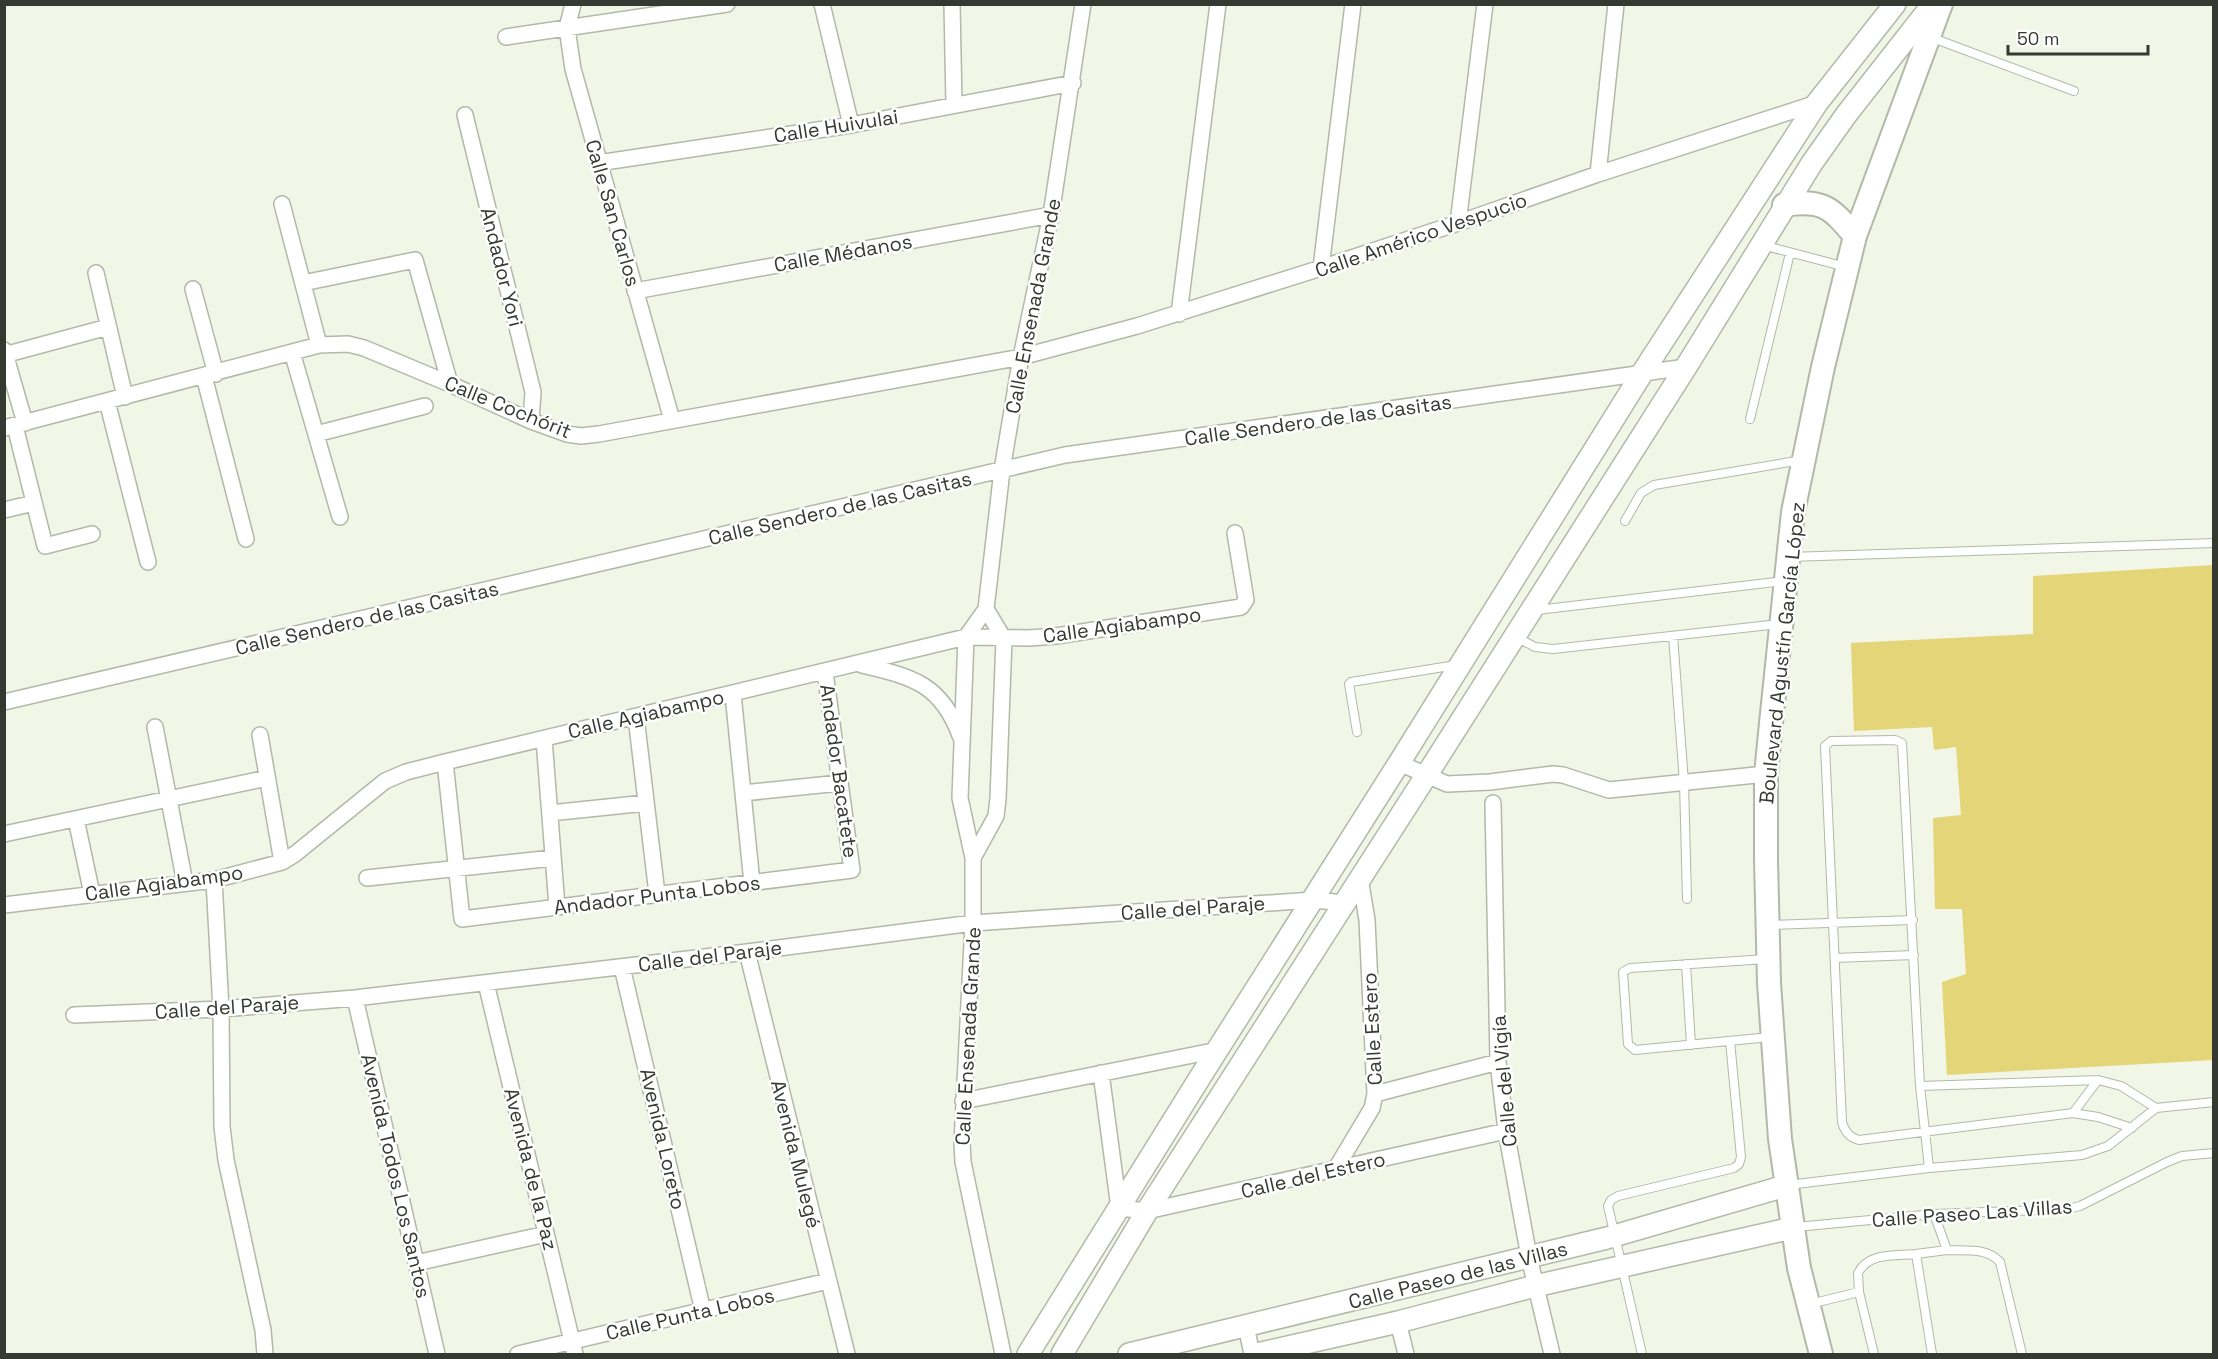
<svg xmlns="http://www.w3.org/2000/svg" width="2218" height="1359" viewBox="0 0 2218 1359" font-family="'Space Grotesk',sans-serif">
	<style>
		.building { fill: #e3d578 }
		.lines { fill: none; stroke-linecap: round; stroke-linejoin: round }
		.lane-casing { stroke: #b3b8a9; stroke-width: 10 }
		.street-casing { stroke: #b3b8a9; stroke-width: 18 }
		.secondary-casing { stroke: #b3b8a9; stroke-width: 24 }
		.primary-casing { stroke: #b3b8a9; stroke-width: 26 }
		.lane { stroke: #fff; stroke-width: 8 }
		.street { stroke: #fff; stroke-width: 15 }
		.secondary { stroke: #fff; stroke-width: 21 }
		.primary { stroke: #fff; stroke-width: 22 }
		.labels { text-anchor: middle; stroke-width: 5; stroke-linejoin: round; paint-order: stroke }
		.street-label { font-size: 20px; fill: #363832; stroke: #fff }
	</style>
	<rect width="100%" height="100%" fill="#f1f6e7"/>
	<path class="building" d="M2214,565V1060L1947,1075L1942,982L1966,974L1962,909H1935L1933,818L1961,815L1956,747L1934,750L1932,727L1854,731L1851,643L2033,634V576Z"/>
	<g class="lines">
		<defs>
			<path id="lane" d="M1930,37L2074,91
				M1762,245L1846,267
				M1750,419L1790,253
				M1625,521L1641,493L1654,485L1802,460
				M1789,557L2214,543
				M1537,610L1784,581
				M1673,636L1684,782L1687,899
				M1516,637L1535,647L1553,649L1779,624
				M1357,732L1349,684L1351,682L1456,665
				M1770,925L1913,920
				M1835,958L1914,955
				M1767,959L1630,968L1623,972L1628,1044L1635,1050L1770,1037
				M1686,964L1691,1045
				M1920,1086L2098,1080L2121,1086L2156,1108
				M2073,1113L2098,1080
				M2132,1128L2098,1117L2073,1113L1859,1140C1849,1137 1845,1132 1842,1122L1825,746L1831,741L1895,740L1902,743L1920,1086L1929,1168L2082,1155L2108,1146L2156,1108L2214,1102
				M1788,1185L1929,1168
				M1934,1214L1947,1250C1966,1251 1986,1247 2000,1262L2022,1354
				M1796,1227L1934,1214L2068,1209L2080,1206L2167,1162L2182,1156L2214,1153
				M1859,1292L1858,1273C1869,1252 1895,1256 1916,1254
				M1810,1304L1859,1292L1874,1354
				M1642,1354L1608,1206L1611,1200L1618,1196L1734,1168L1739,1164L1741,1157L1730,1041
				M1932,1354L1916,1254L1947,1250"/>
			<path id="street" d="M573,4L567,28L573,69L672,420
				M822,4L851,125
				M952,4L954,105
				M506,37L727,4
				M465,115L533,392L531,421
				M598,163L851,125L1073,83
				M1598,174L1616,4
				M282,204L319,345
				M1458,223L1485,4
				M1321,268L1353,4
				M96,273L125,397
				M303,283L415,260L450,384
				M193,289L216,374
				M635,291L1051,215
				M1179,314L1218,4
				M4,350L25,423
				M292,352L340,517
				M4,355L108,327
				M204,376L246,539
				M107,401L148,562
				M15,426L45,546L92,534
				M4,428L319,345L348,344L364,348L450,384L531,421L567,434L581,436L599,434L1021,357L1137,326L1321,268L1458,223L1598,174L1817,103
				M316,434L425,406
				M4,510L34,503
				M862,665C913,677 942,684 961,738
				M733,694L752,883
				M4,702L1065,455L1686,367
				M636,717L657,894
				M155,727L185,883
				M260,735L282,862
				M544,739L557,907
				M445,762L462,919L852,870L825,672
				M1399,763L1447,784L1490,782L1553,774L1563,775L1609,790L1766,774
				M743,793L840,783
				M1493,803L1498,1062L1506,1131L1529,1257L1552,1354
				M550,813L646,803
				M76,819L92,894
				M4,834L267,778
				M973,858L996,816L998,799L1004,639L986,609
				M367,878L553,858
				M214,880L221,1009L222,1127L226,1160L263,1330L265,1354
				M4,905L214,880L282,862L295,854L385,781L406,772L445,762L966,637L1029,638L1056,636L1241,607L1246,600L1235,533
				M747,952L847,1354
				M622,967L703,1311
				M486,983L575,1354
				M355,998L437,1354
				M74,1015L221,1009L355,998L747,952L973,923L1313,900L1346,903
				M1101,1073L1119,1208L1147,1211L1506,1131
				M1375,1094L1498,1062
				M963,1101L1218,1050
				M1335,1170L1372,1108L1375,1094L1367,920L1360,878
				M416,1263L546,1234
				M1398,1322L1406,1354
				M1246,1326L1252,1354
				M518,1354L828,1281
				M1003,1354L963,1162L962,1143L973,923V858L960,798L966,637L986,609L1002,470L1021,357L1051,215L1083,4"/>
			<path id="secondary" d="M1028,1354L1204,1071L1399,763L1641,375L1817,103L1895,4
				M1062,1354L1147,1211L1426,776L1686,367L1812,163L1846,115L1933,4
				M1129,1354L1607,1238L1785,1186
				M1257,1354L1398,1322L1535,1286L1792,1228"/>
			<path id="primary" d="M1784,205C1824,199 1831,208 1855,236
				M1821,1354L1799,1268L1780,1139L1769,983L1766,860V774L1771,723L1793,512L1823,367L1855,236L1941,4"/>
		</defs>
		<use href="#lane" class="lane-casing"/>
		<use href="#street" class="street-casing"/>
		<use href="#secondary" class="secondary-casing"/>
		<use href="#primary" class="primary-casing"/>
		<use href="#lane" class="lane"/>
		<use href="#street" class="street"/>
		<use href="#secondary" class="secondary"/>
		<use href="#primary" class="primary"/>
	</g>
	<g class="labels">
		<g class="street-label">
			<text transform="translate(836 126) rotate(-9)" y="7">Calle Huivulai</text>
			<text transform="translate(613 213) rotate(74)" y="7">Calle San Carlos</text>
			<text transform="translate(1421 235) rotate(-19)" y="7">Calle Américo Vespucio</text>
			<text transform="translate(843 253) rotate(-10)" y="7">Calle Médanos</text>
			<text transform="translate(502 267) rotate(76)" y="7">Andador Yori</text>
			<text transform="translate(1033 306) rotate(-79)" y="7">Calle Ensenada Grande</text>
			<text transform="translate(508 407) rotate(22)" y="7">Calle Cochórit</text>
			<text transform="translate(1318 420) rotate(-8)" y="7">Calle Sendero de las Casitas</text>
			<text transform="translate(840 508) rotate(-13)" y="7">Calle Sendero de las Casitas</text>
			<text transform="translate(367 618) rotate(-13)" y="7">Calle Sendero de las Casitas</text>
			<text transform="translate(1122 625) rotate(-8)" y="7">Calle Agiabampo</text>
			<text transform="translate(1782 653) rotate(-84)" y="7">Boulevard Agustín García López</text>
			<text transform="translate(646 714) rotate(-13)" y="7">Calle Agiabampo</text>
			<text transform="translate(839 771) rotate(82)" y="7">Andador Bacatete</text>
			<text transform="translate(164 883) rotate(-8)" y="7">Calle Agiabampo</text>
			<text transform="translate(657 895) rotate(-7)" y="7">Andador Punta Lobos</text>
			<text transform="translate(1193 908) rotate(-4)" y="7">Calle del Paraje</text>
			<text transform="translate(710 956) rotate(-7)" y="7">Calle del Paraje</text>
			<text transform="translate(227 1007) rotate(-4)" y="7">Calle del Paraje</text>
			<text transform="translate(1372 1029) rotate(-93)" y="7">Calle Estero</text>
			<text transform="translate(968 1036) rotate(-87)" y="7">Calle Ensenada Grande</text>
			<text transform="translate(1504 1081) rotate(-95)" y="7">Calle del Vigía</text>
			<text transform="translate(663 1139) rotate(77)" y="7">Avenida Loreto</text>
			<text transform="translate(796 1154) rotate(76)" y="7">Avenida Mulegé</text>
			<text transform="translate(531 1169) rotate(76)" y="7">Avenida de la Paz</text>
			<text transform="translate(1313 1175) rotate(-13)" y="7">Calle del Estero</text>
			<text transform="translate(396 1176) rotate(77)" y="7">Avenida Todos Los Santos</text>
			<text transform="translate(1972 1213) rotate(-4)" y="7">Calle Paseo Las Villas</text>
			<text transform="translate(1458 1275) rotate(-14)" y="7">Calle Paseo de las Villas</text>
			<text transform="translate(690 1314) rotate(-13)" y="7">Calle Punta Lobos</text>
		</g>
	</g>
	<rect width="2218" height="1359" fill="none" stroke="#363832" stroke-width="12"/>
	<path d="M2008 45v9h140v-9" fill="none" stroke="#363832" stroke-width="3"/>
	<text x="2017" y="45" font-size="18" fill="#363832" stroke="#ffffff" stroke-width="4.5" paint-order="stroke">50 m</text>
</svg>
